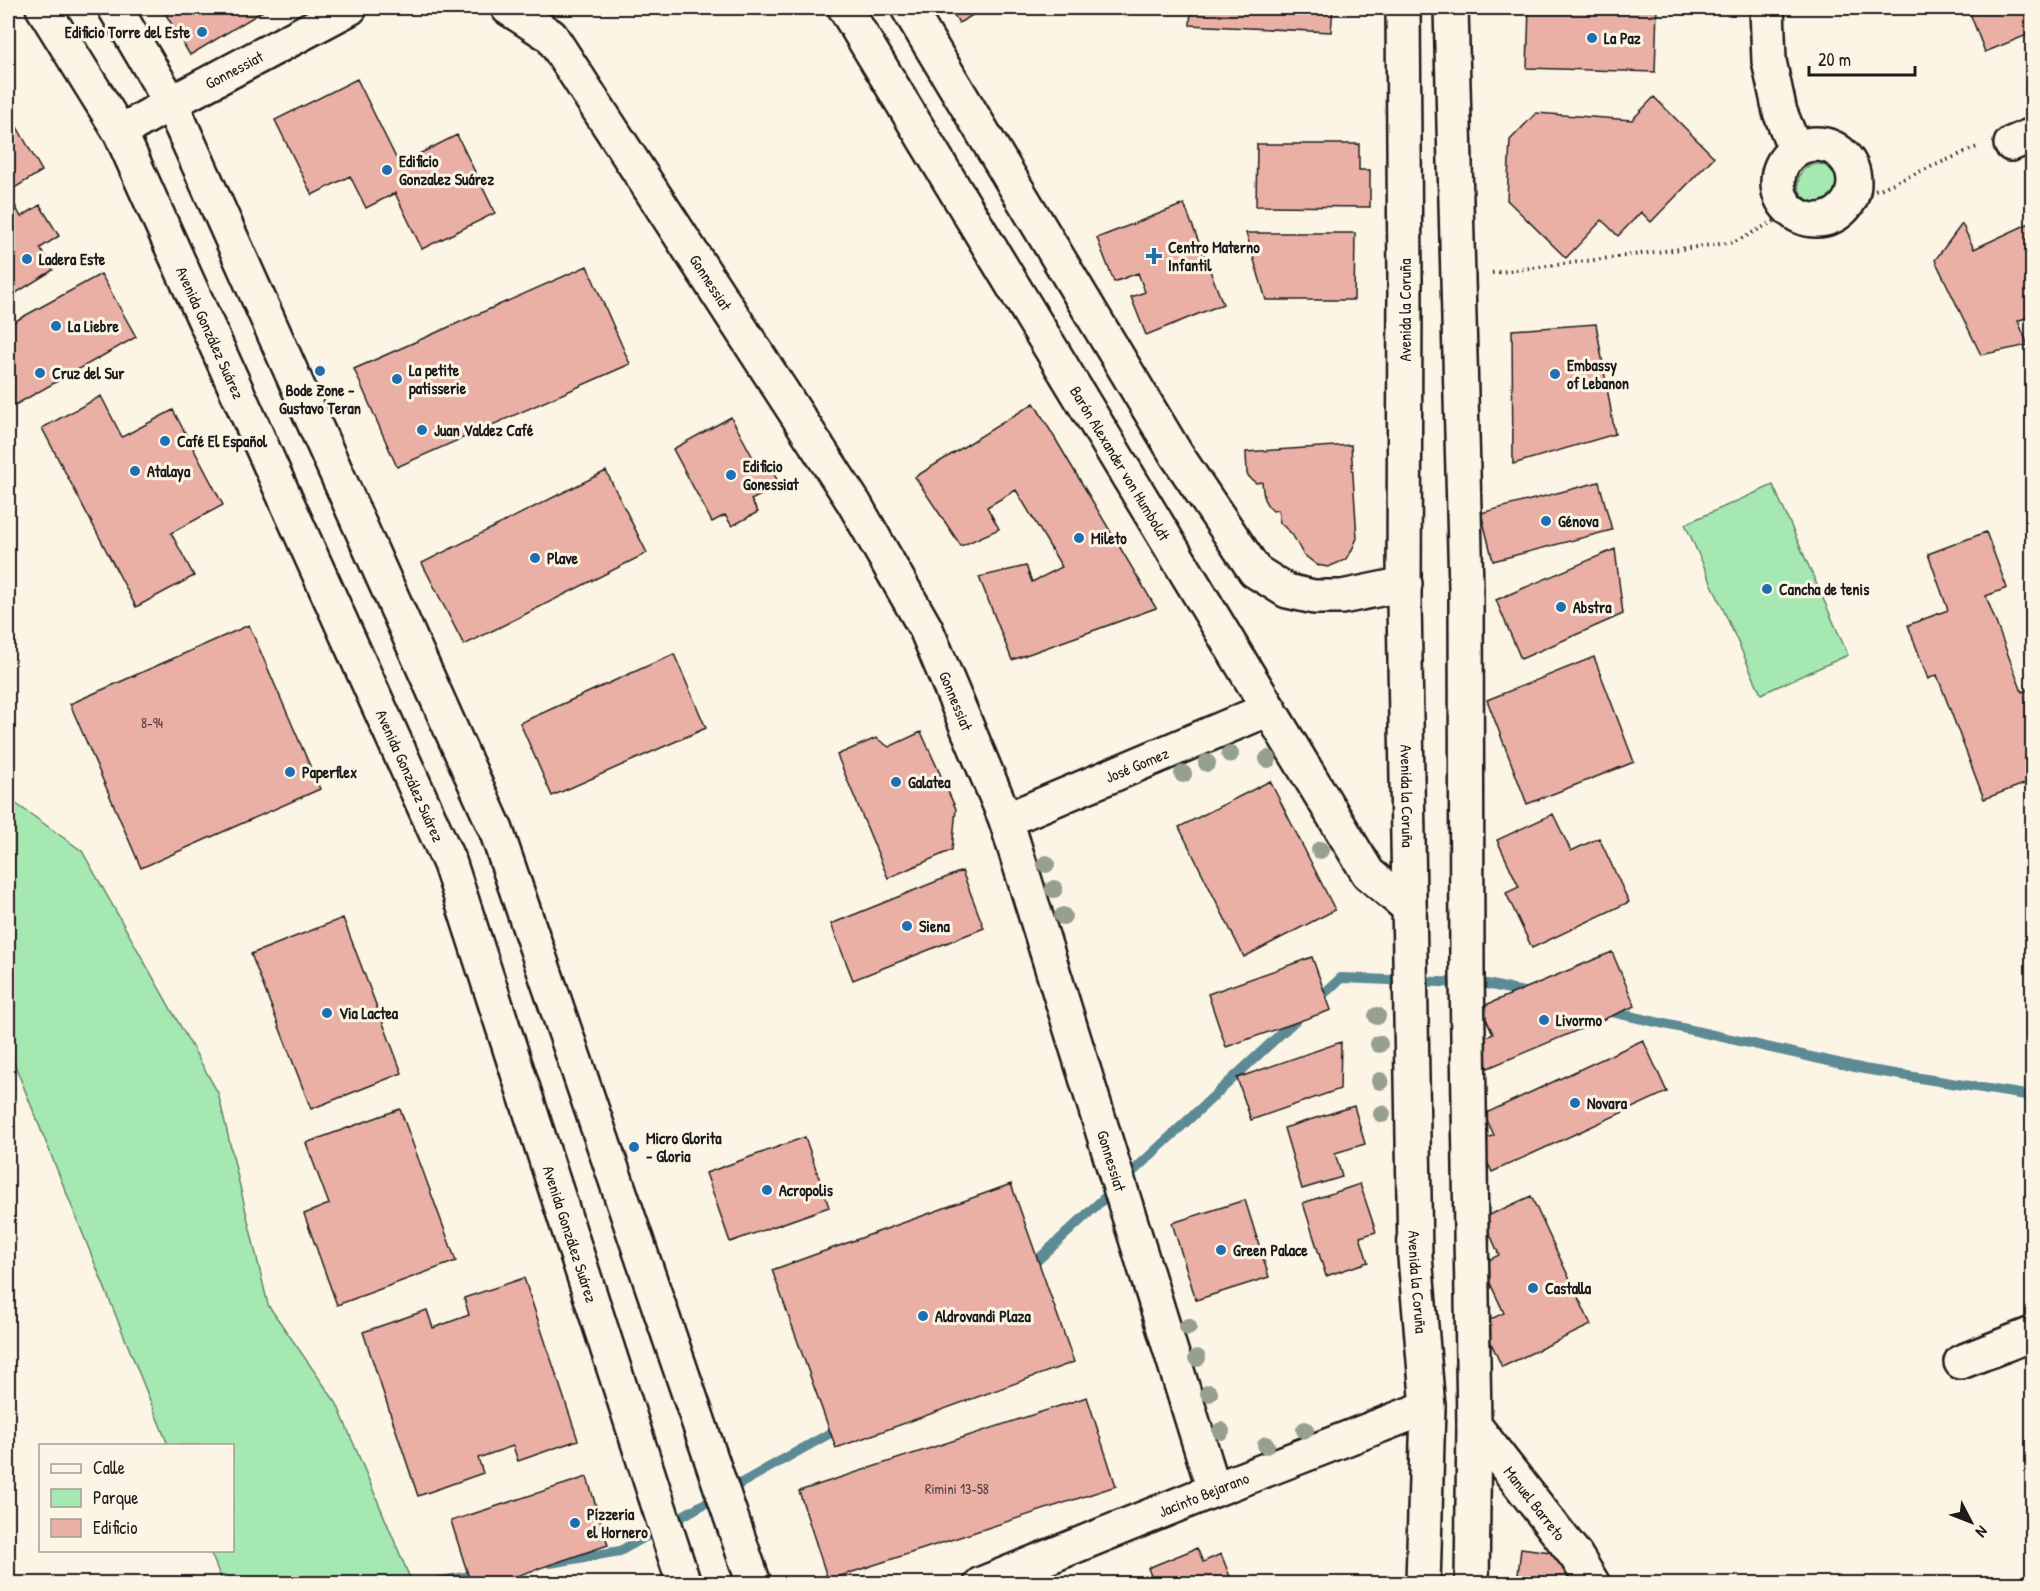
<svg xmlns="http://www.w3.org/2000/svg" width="2040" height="1591" viewBox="0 0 2040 1591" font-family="'Patrick Hand',sans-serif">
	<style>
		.green { fill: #a6e8b2; stroke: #618267; stroke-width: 1.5 }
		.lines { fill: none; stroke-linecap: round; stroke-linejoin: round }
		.stream { stroke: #5c8a95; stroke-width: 10 }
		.building { fill: #eab0a6; stroke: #1c1c1c; stroke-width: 1.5 }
		.minor-casing { stroke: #1c1c1c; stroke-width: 38 }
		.major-casing { stroke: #1c1c1c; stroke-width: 38 }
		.path { stroke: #1c1c1c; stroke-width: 4; stroke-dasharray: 1.5 4.5; stroke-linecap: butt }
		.minor { stroke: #fcf5e5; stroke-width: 33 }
		.major { stroke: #fcf5e5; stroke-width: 33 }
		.tree { fill: #979f8f }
		.poi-dot { fill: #1f6fb2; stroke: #fcf5e5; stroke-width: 2 }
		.labels { text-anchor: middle; stroke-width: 6; stroke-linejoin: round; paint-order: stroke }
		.number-label { font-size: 14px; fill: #50413e }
		.poi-label { font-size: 16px; font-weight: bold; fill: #1c1c1c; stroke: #fcf5e5; text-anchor: start }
		.street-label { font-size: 16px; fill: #1c1c1c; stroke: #fcf5e5 }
	</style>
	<rect width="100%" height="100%" fill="#fcf5e5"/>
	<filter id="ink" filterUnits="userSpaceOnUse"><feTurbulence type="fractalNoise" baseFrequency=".0167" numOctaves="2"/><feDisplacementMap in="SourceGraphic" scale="12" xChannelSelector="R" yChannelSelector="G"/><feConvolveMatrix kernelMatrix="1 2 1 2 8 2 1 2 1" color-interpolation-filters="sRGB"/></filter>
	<g filter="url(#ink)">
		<path class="green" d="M1798 183a19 19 0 1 1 38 0a19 19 0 1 1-38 0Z
			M1773,485L1848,655L1761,694L1685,524Z
			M8,798L82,851L218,1093L268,1305L337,1404L412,1583H223L210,1551L232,1550V1446L168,1445L8,1048Z"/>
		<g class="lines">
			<path class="stream" d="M1316,1001L1341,978L1487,984L1533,994
				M1603,1010L1864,1069L2032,1096
				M1028,1269L1300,1016
				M550,1563L620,1551L843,1426
				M425,1584L481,1574"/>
		</g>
		<path class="building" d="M162,8H268L190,55Z
			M950,8H985L959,23Z
			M1191,8H1333L1331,32L1190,25Z
			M1529,8H1657L1655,72L1527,68Z
			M1968,8H2032V33L1985,52Z
			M357,79L399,164L457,135L495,213L422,249L395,193L366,208L350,176L312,195L275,120Z
			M1654,97L1714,157L1651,222L1641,212L1618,236L1602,220L1566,258L1507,200L1510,140L1536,113L1632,120Z
			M8,111L42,171L8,192Z
			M1257,144H1359V170H1370V207L1256,206Z
			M12,200L21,217L40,205L59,236L40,248L53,270L8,298V203Z
			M1184,204L1223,304L1146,335L1131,297L1145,292L1138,273L1114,282L1097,238Z
			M2032,222V315L2018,321L2028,345L1981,355L1935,260L1962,224L1974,249Z
			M1246,233H1355L1354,300H1266Z
			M587,266L630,364L397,467L354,369Z
			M101,274L136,337L8,409V325Z
			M1596,324L1615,434L1513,464L1512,330Z
			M101,396L122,437L173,410L223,505L171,533L194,576L136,607L42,428Z
			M1034,403L1156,608L1012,660L979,577L1026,566L1032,582L1062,567L1016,490L987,507L999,529L961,546L915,477Z
			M731,417L757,465L766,460L780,485L751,500L758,512L732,526L725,515L712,522L673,449Z
			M1351,445L1357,538L1351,552L1345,560L1328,567L1317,565L1303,554L1292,534L1280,523L1278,510L1273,511L1268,506L1264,499L1262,482L1256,483L1251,479L1247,474L1246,452Z
			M606,471L647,553L464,645L422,563Z
			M1599,482L1612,530L1493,561L1481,513Z
			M1986,532L2007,588L1986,596L2022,692L2032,688V781L1984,799L1937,675L1928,679L1908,625L1948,610L1928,554Z
			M1615,549L1623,614L1521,659L1496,600Z
			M249,625L320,789L141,868L70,704Z
			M674,654L706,728L552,796L520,723Z
			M1594,657L1634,762L1527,804L1487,700Z
			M921,732L956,809L952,850L888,878L837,755L876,738L889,747Z
			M1270,781L1335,910L1244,957L1179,827Z
			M1553,814L1571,851L1599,838L1629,902L1532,948L1506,893L1519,887L1497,840Z
			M962,871L984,928L853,980L831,924Z
			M343,918L402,1073L311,1109L251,954Z
			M1612,952L1635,1006L1488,1068L1476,1041L1493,1034L1481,1007Z
			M1312,957L1331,1010L1226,1047L1208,994Z
			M1643,1040L1667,1092L1492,1172L1478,1142L1494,1135L1484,1114Z
			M1341,1042L1340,1089L1251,1120L1237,1078Z
			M1354,1106L1365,1144L1335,1153L1342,1177L1302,1189L1284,1128Z
			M400,1109L456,1261L337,1305L304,1214L329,1204L306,1143Z
			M805,1137L829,1207L730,1242L706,1173Z
			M1011,1184L1074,1362L836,1448L772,1270Z
			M1360,1184L1376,1232L1360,1237L1368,1262L1326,1276L1303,1203Z
			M1531,1196L1591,1325L1502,1367L1482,1323L1504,1313L1481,1264L1499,1255L1483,1218Z
			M1245,1200L1269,1277L1196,1300L1172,1223Z
			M524,1278L578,1440L518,1461L513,1446L478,1458L483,1473L418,1496L363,1332L427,1310L433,1328L469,1315L464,1298Z
			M1087,1397L1116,1486L828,1580L799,1491Z
			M587,1477L608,1545L493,1584H471L451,1521Z
			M1197,1548L1203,1562L1221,1554L1233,1584H1154L1148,1568Z
			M1521,1548L1558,1553L1575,1584H1517Z
			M1978,1576L1987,1584H1972Z"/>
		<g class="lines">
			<defs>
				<g id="minor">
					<path id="s1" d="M508,8L551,36L854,503L926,629L1006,820L1214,1490"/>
					<path id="s2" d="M845,8L1368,873L1409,908"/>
					<path d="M908,8L1176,454L1255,571L1287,591L1314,597H1342L1405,584"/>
					<path id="s3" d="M1403,8L1405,281L1404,600L1415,1257L1428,1407L1423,1584"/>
					<path d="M1451,8L1466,589L1467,974L1474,1425L1472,1584"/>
					<path d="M1767,8L1769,61L1780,112L1795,149"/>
					<path id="s4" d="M120,132L171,103L350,8"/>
					<circle cx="1816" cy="182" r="38"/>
					<path d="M2011,144L2032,135"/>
					<path id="s5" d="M1006,820L1269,709"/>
					<path d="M1961,1362L2032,1334"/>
					<path id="s6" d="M1474,1425L1576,1556L1593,1584"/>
					<path id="s7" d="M981,1584L1214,1490L1428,1407"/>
				</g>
				<g id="major">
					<path id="s8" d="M43,8L120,132L450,864L684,1584"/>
					<path d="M115,8L171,103L496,830L754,1584"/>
				</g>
			</defs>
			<use href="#minor" class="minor-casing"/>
			<use href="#major" class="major-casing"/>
			<path class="path" d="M1852,196L1882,188L1977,147
				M1492,273L1735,242L1791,212"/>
			<use href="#minor" class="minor"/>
			<use href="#major" class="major"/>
		</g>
		<g class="tree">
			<circle cx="1230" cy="754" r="9"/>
			<circle cx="1268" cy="759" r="9"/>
			<circle cx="1207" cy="763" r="9"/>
			<circle cx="1183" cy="774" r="9"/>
			<circle cx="1320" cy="850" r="9"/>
			<circle cx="1046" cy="864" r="9"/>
			<circle cx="1054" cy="889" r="9"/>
			<circle cx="1063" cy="916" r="9"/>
			<circle cx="1377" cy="1016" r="9"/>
			<circle cx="1379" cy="1044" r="9"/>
			<circle cx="1380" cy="1081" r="9"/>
			<circle cx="1382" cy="1114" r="9"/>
			<circle cx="1188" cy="1327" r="9"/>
			<circle cx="1197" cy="1358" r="9"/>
			<circle cx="1209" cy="1393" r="9"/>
			<circle cx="1305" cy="1430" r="9"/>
			<circle cx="1221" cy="1431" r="9"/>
			<circle cx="1266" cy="1445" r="9"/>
		</g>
	</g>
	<g class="poi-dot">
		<circle cx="202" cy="32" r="6"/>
		<circle cx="1592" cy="38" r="6"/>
		<circle cx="387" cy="170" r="6"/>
		<path d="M1151 247h6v6h6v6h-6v6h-6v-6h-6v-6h6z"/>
		<circle cx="27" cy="259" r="6"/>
		<circle cx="56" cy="326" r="6"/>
		<circle cx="320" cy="371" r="6"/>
		<circle cx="40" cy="373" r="6"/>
		<circle cx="1555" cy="374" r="6"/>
		<circle cx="397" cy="379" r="6"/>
		<circle cx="422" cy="430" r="6"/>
		<circle cx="165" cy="441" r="6"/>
		<circle cx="135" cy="471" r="6"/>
		<circle cx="731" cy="475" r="6"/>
		<circle cx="1546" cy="521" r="6"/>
		<circle cx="1079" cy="538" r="6"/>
		<circle cx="535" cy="558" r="6"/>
		<circle cx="1767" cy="589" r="6"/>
		<circle cx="1561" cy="607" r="6"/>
		<circle cx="290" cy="772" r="6"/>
		<circle cx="896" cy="782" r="6"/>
		<circle cx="907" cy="926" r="6"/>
		<circle cx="327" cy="1013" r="6"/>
		<circle cx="1544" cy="1020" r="6"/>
		<circle cx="1575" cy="1103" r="6"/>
		<circle cx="634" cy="1147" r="6"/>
		<circle cx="767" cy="1190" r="6"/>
		<circle cx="1221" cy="1250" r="6"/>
		<circle cx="1533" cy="1288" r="6"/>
		<circle cx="923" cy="1316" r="6"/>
		<circle cx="575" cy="1523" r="6"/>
	</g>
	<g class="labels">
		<g class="number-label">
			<text x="152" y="728">8-94</text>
			<text x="957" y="1494">Rimini 13-58</text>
		</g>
		<g class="poi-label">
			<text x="190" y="38" text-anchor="end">Edificio Torre del Este</text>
			<text x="1604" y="44">La Paz</text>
			<text x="399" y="167">Edificio<tspan x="399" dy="18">Gonzalez Suárez</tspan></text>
			<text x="1168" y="253">Centro Materno<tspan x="1168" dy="18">Infantil</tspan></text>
			<text x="39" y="265">Ladera Este</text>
			<text x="68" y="332">La Liebre</text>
			<text x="1567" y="371">Embassy<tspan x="1567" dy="18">of Lebanon</tspan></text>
			<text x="409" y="376">La petite<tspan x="409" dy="18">patisserie</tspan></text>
			<text x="52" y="379">Cruz del Sur</text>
			<text x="320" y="396" text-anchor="middle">Bode Zone -<tspan x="320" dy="18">Gustavo Teran</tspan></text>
			<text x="434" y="436">Juan Valdez Café</text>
			<text x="177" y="447">Café El Español</text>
			<text x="743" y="472">Edificio<tspan x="743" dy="18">Gonessiat</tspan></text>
			<text x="147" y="477">Atalaya</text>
			<text x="1558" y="527">Génova</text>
			<text x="1091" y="544">Mileto</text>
			<text x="547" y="564">Plave</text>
			<text x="1779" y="595">Cancha de tenis</text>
			<text x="1573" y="613">Abstra</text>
			<text x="302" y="778">Paperflex</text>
			<text x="908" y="788">Galatea</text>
			<text x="919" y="932">Siena</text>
			<text x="339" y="1019">Via Lactea</text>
			<text x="1556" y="1026">Livormo</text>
			<text x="1587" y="1109">Novara</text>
			<text x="646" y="1144">Micro Glorita<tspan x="646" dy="18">- Gloria</tspan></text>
			<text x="779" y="1196">Acropolis</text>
			<text x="1233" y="1256">Green Palace</text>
			<text x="1545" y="1294">Castalla</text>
			<text x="935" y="1322">Aldrovandi Plaza</text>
			<text x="587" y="1520">Pizzeria<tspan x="587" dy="18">el Hornero</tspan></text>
		</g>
		<g class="street-label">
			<text dy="6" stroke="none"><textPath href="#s4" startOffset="130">Gonnessiat</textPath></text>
			<text dy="6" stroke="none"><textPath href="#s1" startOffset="345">Gonnessiat</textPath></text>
			<text transform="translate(1405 310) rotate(-90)" y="6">Avenida la Coruña</text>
			<text dy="6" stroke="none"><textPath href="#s8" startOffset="366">Avenida González Suárez</textPath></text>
			<text dy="6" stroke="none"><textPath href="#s2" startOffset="532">Barón Alexander von Humboldt</textPath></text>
			<text dy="6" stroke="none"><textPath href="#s1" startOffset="831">Gonnessiat</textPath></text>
			<text dy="6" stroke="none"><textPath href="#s5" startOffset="142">José Gomez</textPath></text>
			<text dy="6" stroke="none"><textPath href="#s8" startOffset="852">Avenida González Suárez</textPath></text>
			<text dy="6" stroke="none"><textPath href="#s3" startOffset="788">Avenida la Coruña</textPath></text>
			<text dy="6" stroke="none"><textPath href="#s1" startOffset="1317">Gonnessiat</textPath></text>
			<text dy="6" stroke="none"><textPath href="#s8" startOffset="1338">Avenida González Suárez</textPath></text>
			<text dy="6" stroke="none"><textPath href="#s3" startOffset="1274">Avenida la Coruña</textPath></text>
			<text dy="6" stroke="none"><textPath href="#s7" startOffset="240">Jacinto Bejarano</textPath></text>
			<text dy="6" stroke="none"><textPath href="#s6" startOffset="99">Manuel Barreto</textPath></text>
		</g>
	</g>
	<rect width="2040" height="1591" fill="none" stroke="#fcf5e5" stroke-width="30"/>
	<rect x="15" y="15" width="2010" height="1561" fill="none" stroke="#1c1c1c" stroke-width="2" filter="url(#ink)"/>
	<rect x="39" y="1444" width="195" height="108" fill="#fcf5e5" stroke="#a29e95" stroke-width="1.5"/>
	<rect x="51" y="1464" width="30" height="9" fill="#fcf5e5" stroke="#a29e95" stroke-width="1.5"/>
	<text x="93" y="1474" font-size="18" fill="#1c1c1c">Calle</text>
	<rect x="51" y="1489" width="30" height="18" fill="#a6e8b2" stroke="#a29e95" stroke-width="1.5"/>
	<text x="93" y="1504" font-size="18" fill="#1c1c1c">Parque</text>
	<rect x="51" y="1519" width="30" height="18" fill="#eab0a6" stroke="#a29e95" stroke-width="1.5"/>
	<text x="93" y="1534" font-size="18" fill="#1c1c1c">Edificio</text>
	<g transform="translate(1971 1522) rotate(132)" stroke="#fcf5e5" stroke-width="4.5" paint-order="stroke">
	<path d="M0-4.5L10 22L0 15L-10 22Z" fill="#1c1c1c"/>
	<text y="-9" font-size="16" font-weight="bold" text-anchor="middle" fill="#1c1c1c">N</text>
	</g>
	<path d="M1809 66v9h106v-9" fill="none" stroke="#1c1c1c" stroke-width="3"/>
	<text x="1818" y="66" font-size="18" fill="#1c1c1c" stroke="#fcf5e5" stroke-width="4.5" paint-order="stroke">20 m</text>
</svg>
